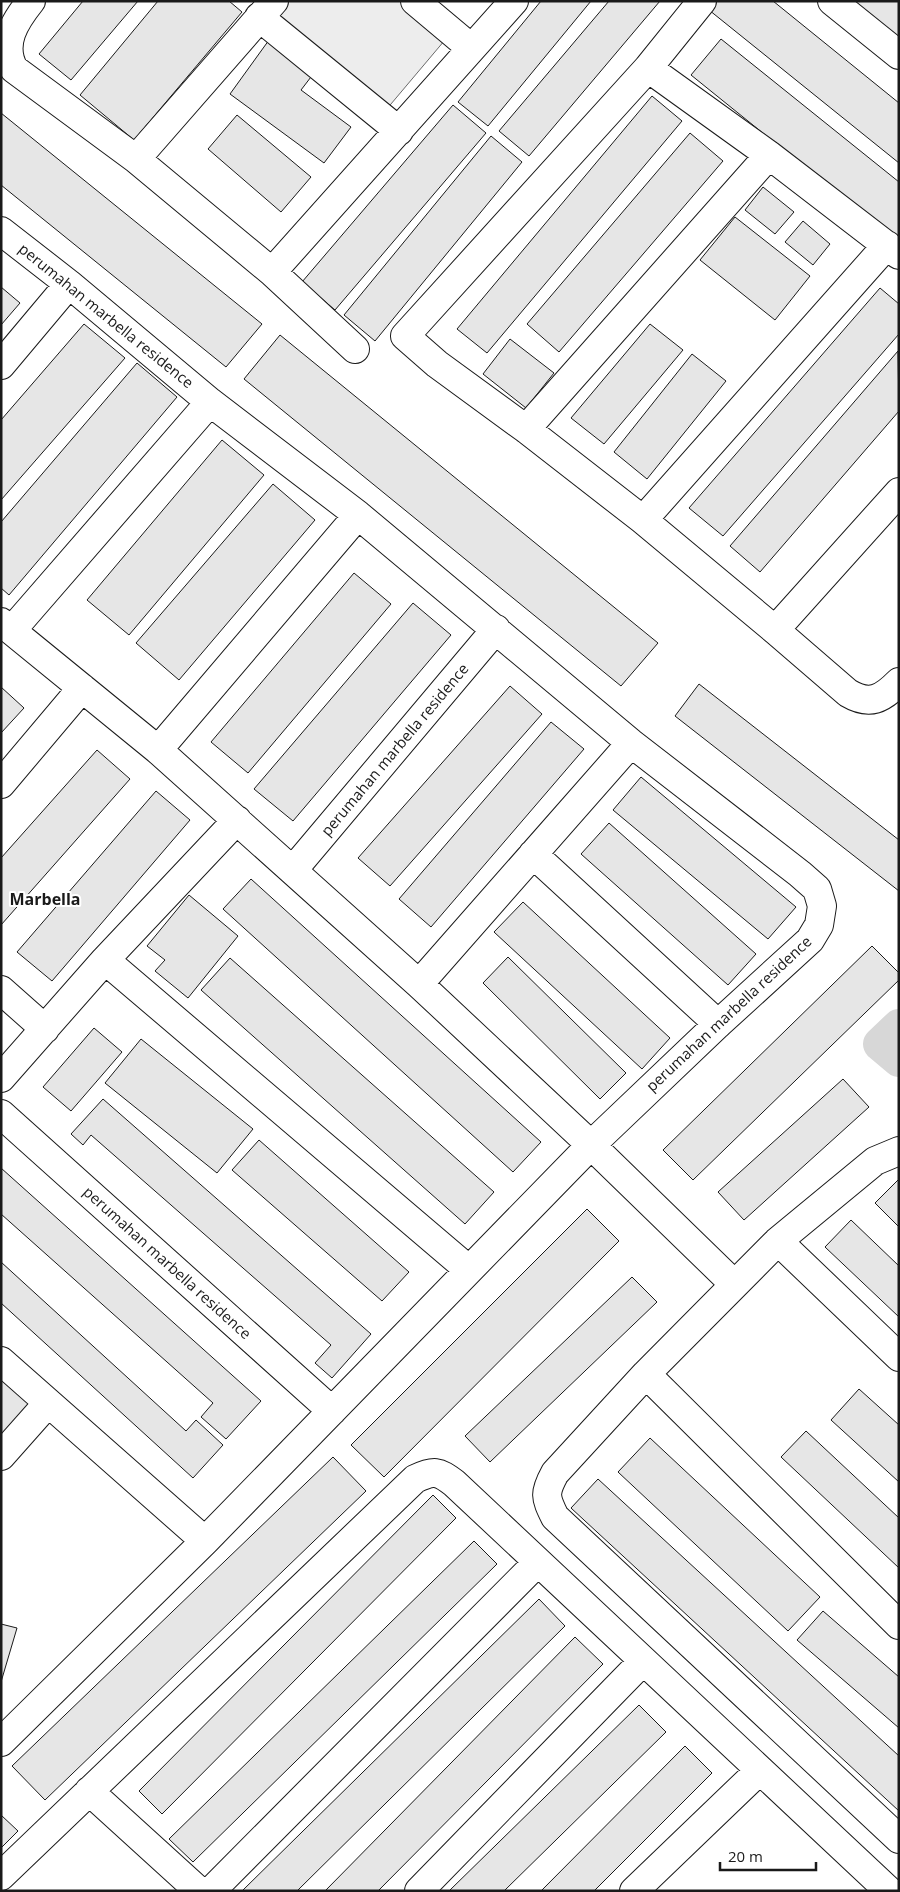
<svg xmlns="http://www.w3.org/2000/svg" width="900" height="1892" viewBox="0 0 900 1892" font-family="'Open Sans',sans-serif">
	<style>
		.built { fill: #ededed; stroke: #6a6a6a }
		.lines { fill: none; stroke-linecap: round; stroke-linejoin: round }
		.canal { stroke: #d7d7d7; stroke-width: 34 }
		.building { fill: #e6e6e6; stroke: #1a1a1a }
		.minor-casing { stroke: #1a1a1a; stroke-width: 30 }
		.minor { stroke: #fff; stroke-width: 28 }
		.labels { text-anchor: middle; stroke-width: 4; stroke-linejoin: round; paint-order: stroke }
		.street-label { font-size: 15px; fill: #1a1a1a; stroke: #fff }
		.neighbourhood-label { font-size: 16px; font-weight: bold; fill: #1a1a1a; stroke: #fff }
	</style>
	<rect width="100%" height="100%" fill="#fff"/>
	<path class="built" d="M265,1H407L450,34L380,117L254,16Z"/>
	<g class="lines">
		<path class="canal" d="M899,1026L880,1044L899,1060"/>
	</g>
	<path class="building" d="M83,1H138L71,80L39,54Z
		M158,1H229L242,12L134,140L80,95Z
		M541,1H591L488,126L458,102Z
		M609,1H660L529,156L499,131Z
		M717,1H773L899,103V163L709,10Z
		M852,1H899V37Z
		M721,39L899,182V243L691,75Z
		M269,40L314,73L301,90L351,127L324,163L230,94Z
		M652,96L682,121L487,353L457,329Z
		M453,105L486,133L335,310L302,282Z
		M1,113L262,324L226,367L1,185Z
		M237,115L311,177L281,212L208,149Z
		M690,133L723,161L559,352L527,324Z
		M491,136L522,162L375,341L344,315Z
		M763,187L794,212L775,234L745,210Z
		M735,217L810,276L775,320L700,260Z
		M803,221L830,244L813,265L785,242Z
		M1,287L20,303L1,325Z
		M880,288L899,304V334L723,536L689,508Z
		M84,324L125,358L1,500V420Z
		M650,324L683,350L604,444L571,418Z
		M280,335L658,643L621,686L244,379Z
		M510,339L554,373L526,408L483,374Z
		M898,351L899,411L760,572L730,546Z
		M692,354L726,381L647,479L614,452Z
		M137,363L177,397L9,595L1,588V522Z
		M222,440L264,475L129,635L87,600Z
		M273,484L315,520L179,680L136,643Z
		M354,573L391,604L248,773L211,742Z
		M413,603L451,635L293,821L254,789Z
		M699,684L899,840V891L675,716Z
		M510,686L542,714L390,886L358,858Z
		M1,687L24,708L1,733Z
		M551,722L584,749L431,927L399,899Z
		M97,750L130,779L1,925V858Z
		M641,777L796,907L768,939L613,810Z
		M156,791L190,820L52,981L17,952Z
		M609,823L756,954L728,985L581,854Z
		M251,879L541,1142L513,1172L223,909Z
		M189,895L238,936L188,998L155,971L165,960L147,946Z
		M523,902L670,1038L642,1069L494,932Z
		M872,946L899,973V980L693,1180L663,1150Z
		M508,957L626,1073L600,1099L483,983Z
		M230,958L494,1192L465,1224L201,990Z
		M94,1028L122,1052L71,1111L43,1087Z
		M141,1039L253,1129L217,1173L105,1083Z
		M843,1079L869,1107L744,1220L718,1192Z
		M103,1099L371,1334L332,1378L315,1363L331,1345L91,1135L83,1145L71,1134Z
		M259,1140L409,1272L382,1301L232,1170Z
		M1,1168L261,1401L226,1439L201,1417L213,1403L1,1214Z
		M899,1179V1227L875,1203Z
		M587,1209L619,1241L384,1477L351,1445Z
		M851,1220L899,1266V1317L825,1247Z
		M1,1262L186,1431L196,1420L223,1445L193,1478L1,1303Z
		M632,1277L657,1302L490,1462L465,1436Z
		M1,1377L34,1408L1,1443Z
		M859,1389L899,1425V1482L831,1420Z
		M806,1431L899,1518V1568L781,1457Z
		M650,1438L820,1597L788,1631L618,1472Z
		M333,1457L366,1491L45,1800L12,1766Z
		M598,1479L899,1756V1811L571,1508Z
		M433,1495L456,1518L162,1814L139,1791Z
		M474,1541L497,1564L193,1862L169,1839Z
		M539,1599L565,1626L297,1891H242Z
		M823,1611L899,1677V1728L797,1640Z
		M1,1624L17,1628L1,1682Z
		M575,1637L603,1664L378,1891H325Z
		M639,1705L666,1732L504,1891H449Z
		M685,1746L712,1773L594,1891H541Z
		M1,1815L18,1831L1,1848Z"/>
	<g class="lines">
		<defs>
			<path id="minor" d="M31,1C15,21 0,44 14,69L136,159L272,272L355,349
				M415,1L471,48
				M702,1L648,68L405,336L437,364L526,429L643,520L775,630L848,693C870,706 882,699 899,682
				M832,1L899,55
				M259,17L399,131
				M648,68L769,155L899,255
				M136,159L274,1
				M1,231L69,284L210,402L358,515L631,743L800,874L817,889L822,906L819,925L810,940L718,1024L591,1145L205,1541L1,1742
				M272,272L514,1
				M1,365L69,284
				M526,429L769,155
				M643,520L887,245
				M1,622L158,750L419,984L591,1145L734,1284
				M12,630L210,402
				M775,630L899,492
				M158,750L358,515
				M1,784L82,688
				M533,854L718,1024
				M293,870L496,629
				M105,960L469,1270
				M419,984L631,743
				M1,990L45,1029
				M1,1078L105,960L237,820
				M1,1114L332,1411
				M899,1151L875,1161L778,1241L646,1374L555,1473C544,1493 545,1497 555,1517L899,1839
				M778,1241L899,1357
				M1,1361L205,1541
				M646,1374L899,1625
				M1,1456L48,1403
				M89,1791L199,1891
				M1,1876L415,1479C434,1470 438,1471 454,1483L889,1891
				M211,1891L537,1563
				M419,1891L643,1661
				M634,1891L760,1770"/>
		</defs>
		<use href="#minor" class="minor-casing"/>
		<use href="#minor" class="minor"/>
	</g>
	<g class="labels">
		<g class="street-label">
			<text transform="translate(106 316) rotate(39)" y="5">perumahan marbella residence</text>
			<text transform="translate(395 750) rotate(-50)" y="5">perumahan marbella residence</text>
			<text transform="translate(729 1014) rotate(-43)" y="5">perumahan marbella residence</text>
			<text transform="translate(167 1263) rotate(42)" y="5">perumahan marbella residence</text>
		</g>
		<g class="neighbourhood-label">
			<text x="45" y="905">Marbella</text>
		</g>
	</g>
	<rect width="900" height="1892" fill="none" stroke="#1a1a1a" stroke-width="5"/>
	<path d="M720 1862v8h96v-8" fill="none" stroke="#1a1a1a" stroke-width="2.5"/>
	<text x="728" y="1862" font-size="15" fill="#1a1a1a" stroke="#ffffff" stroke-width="4" paint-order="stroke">20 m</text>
</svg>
